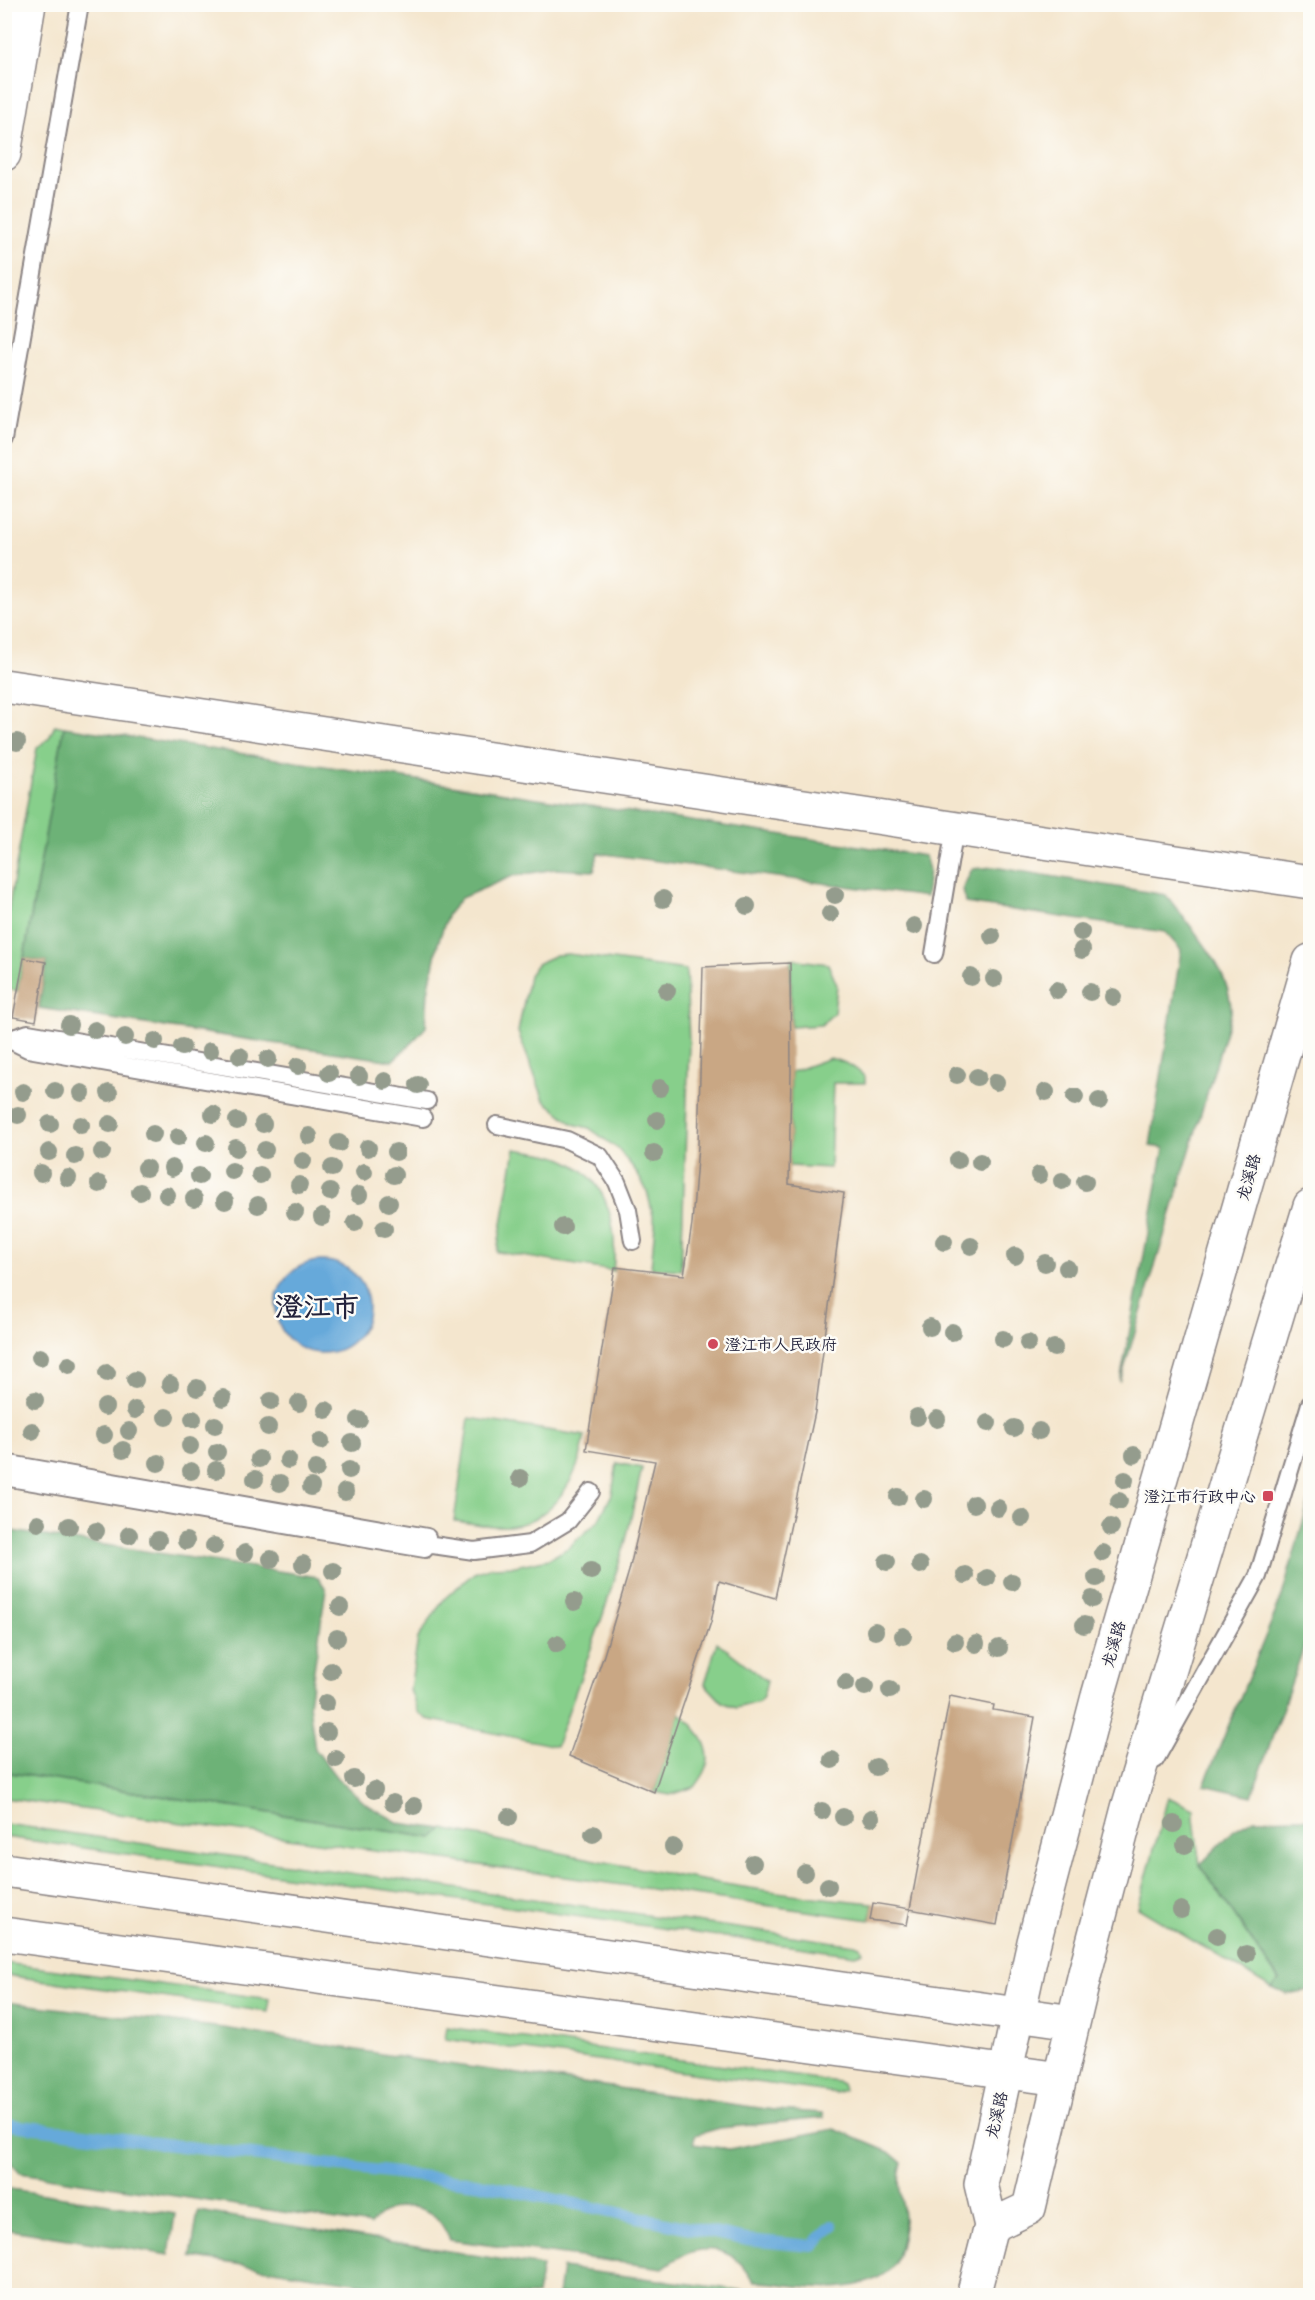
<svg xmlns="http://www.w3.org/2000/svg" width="1315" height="2300" viewBox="0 0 1315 2300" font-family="'Gochi Hand','LXGW WenKai TC',sans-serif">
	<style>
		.green { fill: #87cf8b; stroke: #547863; stroke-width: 1.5 }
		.forest { fill: #6db277; stroke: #486a59; stroke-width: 1.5 }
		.water { fill: #66a9da; stroke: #44668a; stroke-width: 1.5 }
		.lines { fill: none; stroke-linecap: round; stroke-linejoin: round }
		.stream { stroke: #66a9da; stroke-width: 12 }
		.building { fill: #c9a784 }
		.lane-casing { stroke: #8b8484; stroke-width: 20 }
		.street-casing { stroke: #8b8484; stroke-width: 36 }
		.secondary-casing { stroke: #8b8484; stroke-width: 36 }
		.primary-casing { stroke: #8b8484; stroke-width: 36 }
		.lane { stroke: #fff; stroke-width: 16 }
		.street { stroke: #fff; stroke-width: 33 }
		.secondary { stroke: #fff; stroke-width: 33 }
		.primary { stroke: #fff; stroke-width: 33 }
		.tree { fill: #949c8d }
		.poi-dot { fill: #d1495b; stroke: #fdfcf7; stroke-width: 2 }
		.labels { text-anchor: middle; stroke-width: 5; stroke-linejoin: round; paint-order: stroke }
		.street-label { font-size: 16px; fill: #22223b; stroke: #fdfcf7 }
		.poi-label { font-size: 16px; fill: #22223b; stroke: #fdfcf7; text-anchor: start }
		.town-label { font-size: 28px; font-weight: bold; fill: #22223b; stroke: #fdfcf7 }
	</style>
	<rect width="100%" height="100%" fill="#fdfcf7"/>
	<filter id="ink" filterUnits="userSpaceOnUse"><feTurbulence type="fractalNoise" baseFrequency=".0167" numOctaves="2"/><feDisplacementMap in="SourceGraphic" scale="12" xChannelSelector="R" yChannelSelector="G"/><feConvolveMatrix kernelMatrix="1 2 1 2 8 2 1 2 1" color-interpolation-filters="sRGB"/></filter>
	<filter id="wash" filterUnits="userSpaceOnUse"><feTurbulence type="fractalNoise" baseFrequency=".008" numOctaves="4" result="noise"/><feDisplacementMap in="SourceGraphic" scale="24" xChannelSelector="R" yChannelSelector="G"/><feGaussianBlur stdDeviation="1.35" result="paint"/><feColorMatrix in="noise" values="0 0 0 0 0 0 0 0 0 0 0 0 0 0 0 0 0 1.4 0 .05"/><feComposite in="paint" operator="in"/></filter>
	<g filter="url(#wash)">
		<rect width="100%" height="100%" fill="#f4e6ce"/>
		<path class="green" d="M55,725L64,727L18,991L5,989V928L37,748L49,738Z
			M568,954L686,970L689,1043L681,1270L651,1268L655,1224L647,1191L635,1170L618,1149L589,1128L573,1124L544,1100L518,1032L529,975L537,964L545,960L556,955Z
			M791,959L828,964L837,985L834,1013L821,1025L791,1027Z
			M830,1058C845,1062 854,1066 865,1077V1083H833L830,1168L789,1166L791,1072Z
			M515,1149C533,1152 553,1153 569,1162C610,1182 618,1230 613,1271L497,1252Z
			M469,1418L585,1436C579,1476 554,1521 510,1526C492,1528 472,1523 454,1521Z
			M617,1463L642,1468L626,1540L603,1615L556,1746L427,1719L418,1712L410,1690L418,1638L444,1599L474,1573L492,1567L515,1566L549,1559L568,1548L598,1521L612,1494Z
			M717,1642L767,1681L763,1697L759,1702L736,1708L722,1702L705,1684Z
			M680,1713C694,1725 712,1745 707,1766C706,1773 699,1781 695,1787L670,1795L654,1792Z
			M4,1772L432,1838L443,1829C585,1857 728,1891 873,1903L870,1920L5,1798Z
			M1168,1797L1194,1809V1819L1200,1865L1279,1981L1272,1988L1138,1908Z
			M5,1824L856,1945L861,1947L863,1952L855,1955L5,1837Z
			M5,1963L270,1999L268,2012L5,1975Z
			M447,2027L838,2082L842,2084L844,2090L836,2093L445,2039Z"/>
		<path class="forest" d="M64,727L925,856L929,870L926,897L598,853L594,871L555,869L513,876L461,898L448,914L438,943L428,992L426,1027L411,1044L392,1061L39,1008L46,962L24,958Z
			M994,867L1166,895C1191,928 1228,965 1231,1008C1232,1016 1228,1024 1226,1031L1120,1382L1164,1148L1150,1146L1181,950L1165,932L965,903L963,888L972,869Z
			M1310,1497V1629L1252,1796L1204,1785L1282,1596Z
			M5,1530L318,1577L326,1589L309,1704L315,1749L337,1778L366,1804L399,1823L443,1829L433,1838L5,1772Z
			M1302,1818L1310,1819V1990L1286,1994L1272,1988L1279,1980L1200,1865L1234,1830L1254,1819Z
			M5,2002L224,2028L412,2059L774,2110L823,2113L824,2118L720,2128L695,2135L693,2144L729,2149L834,2129L889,2152L902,2163C894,2186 906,2205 904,2226C903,2235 898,2260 893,2266C863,2300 796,2285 754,2281C749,2275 745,2267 739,2262C716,2240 685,2250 663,2268L450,2240C445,2230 440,2219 430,2213C410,2201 384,2207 370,2225L20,2173L5,2157Z
			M4,2188L175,2214L169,2255L5,2229Z
			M198,2211L542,2266L537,2295H436L191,2257Z
			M562,2268L780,2295H558Z"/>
		<path class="water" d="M276 1307a46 46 0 1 1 92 0a46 46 0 1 1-92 0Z"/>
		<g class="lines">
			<path class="stream" d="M4,2124L476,2183L747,2240L812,2246L832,2226"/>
		</g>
		<g id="blocks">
			<path class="building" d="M24,958L46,962L36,1021L13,1017Z
				M790,963L791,1072L789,1184L844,1193L815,1412L775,1598L719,1581L711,1622L654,1792L569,1756L604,1655L629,1571L655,1461L586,1450L615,1267L684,1275L692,1224L698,1146L703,967Z
				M950,1696L994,1705L993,1710L1035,1717L997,1925L910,1909L907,1925L870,1920L873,1903L910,1909Z"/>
		</g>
	</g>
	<g filter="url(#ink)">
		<use href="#blocks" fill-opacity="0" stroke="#8b8484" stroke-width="1.5"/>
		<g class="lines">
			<defs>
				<path id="lane" d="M4,439L80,4
					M934,954L955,828
					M4,1037L28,1049L423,1118
					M10,1039L28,1033L427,1101
					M497,1125L567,1140L600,1156L617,1182L628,1210L633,1241
					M4,1463L427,1537
					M4,1477L425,1549
					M426,1544L474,1551L530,1544L568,1521L591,1492
					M1155,1760L1258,1576L1310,1404"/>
				<path id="street" d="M4,686L1310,882"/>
				<path id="secondary" d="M4,1870L1073,2022
					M4,1934L1060,2079
					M991,2226L1029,2208L1085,1973L1128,1808L1310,1206
					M973,2296L991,2226L981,2184L1034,1942L1098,1696L1310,961"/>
				<path id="primary" d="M4,154L29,4"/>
			</defs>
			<use href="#lane" class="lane-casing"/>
			<use href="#street" class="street-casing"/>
			<use href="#secondary" class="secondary-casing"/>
			<use href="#primary" class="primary-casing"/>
			<use href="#lane" class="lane"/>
			<use href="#street" class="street"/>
			<use href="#secondary" class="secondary"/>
			<use href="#primary" class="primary"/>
		</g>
		<g class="tree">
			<circle cx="17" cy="742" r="9"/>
			<circle cx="835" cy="895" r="9"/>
			<circle cx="663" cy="899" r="9"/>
			<circle cx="747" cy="906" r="9"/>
			<circle cx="830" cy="914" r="9"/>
			<circle cx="914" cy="926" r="9"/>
			<circle cx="1081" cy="932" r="9"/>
			<circle cx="992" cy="936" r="9"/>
			<circle cx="1082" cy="950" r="9"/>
			<circle cx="971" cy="977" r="9"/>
			<circle cx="994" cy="979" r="9"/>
			<circle cx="1057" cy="990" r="9"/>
			<circle cx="667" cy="991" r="9"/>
			<circle cx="1090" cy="992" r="9"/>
			<circle cx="1113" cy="997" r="9"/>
			<circle cx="69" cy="1025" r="9"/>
			<circle cx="95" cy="1030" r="9"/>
			<circle cx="125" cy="1037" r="9"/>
			<circle cx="155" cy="1041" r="9"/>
			<circle cx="182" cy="1047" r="9"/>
			<circle cx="210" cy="1051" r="9"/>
			<circle cx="240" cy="1056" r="9"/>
			<circle cx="268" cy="1059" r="9"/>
			<circle cx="298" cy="1066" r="9"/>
			<circle cx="329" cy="1073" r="9"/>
			<circle cx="957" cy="1075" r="9"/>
			<circle cx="359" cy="1076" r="9"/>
			<circle cx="977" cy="1077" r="9"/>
			<circle cx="385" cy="1081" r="9"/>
			<circle cx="996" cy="1082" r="9"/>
			<circle cx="418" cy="1085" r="9"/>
			<circle cx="660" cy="1088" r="9"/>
			<circle cx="55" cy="1091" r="9"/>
			<circle cx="23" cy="1092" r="9"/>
			<circle cx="1046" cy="1092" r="9"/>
			<circle cx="82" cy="1093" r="9"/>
			<circle cx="109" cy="1093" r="9"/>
			<circle cx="1075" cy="1097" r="9"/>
			<circle cx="1099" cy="1101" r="9"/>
			<circle cx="213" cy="1114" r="9"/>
			<circle cx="18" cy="1115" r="9"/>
			<circle cx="657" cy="1120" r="9"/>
			<circle cx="237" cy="1121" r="9"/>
			<circle cx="50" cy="1124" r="9"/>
			<circle cx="110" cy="1124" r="9"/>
			<circle cx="263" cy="1124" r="9"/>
			<circle cx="81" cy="1125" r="9"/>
			<circle cx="153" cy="1134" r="9"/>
			<circle cx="309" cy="1136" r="9"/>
			<circle cx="178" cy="1137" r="9"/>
			<circle cx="206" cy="1143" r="9"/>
			<circle cx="339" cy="1143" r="9"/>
			<circle cx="236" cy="1148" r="9"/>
			<circle cx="368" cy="1148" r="9"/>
			<circle cx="265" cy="1150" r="9"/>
			<circle cx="49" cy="1152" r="9"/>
			<circle cx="102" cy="1152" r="9"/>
			<circle cx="396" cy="1152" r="9"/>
			<circle cx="654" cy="1153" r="9"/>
			<circle cx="75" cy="1156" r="9"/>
			<circle cx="958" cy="1160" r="9"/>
			<circle cx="303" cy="1161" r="9"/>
			<circle cx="980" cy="1162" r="9"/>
			<circle cx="146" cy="1168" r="9"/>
			<circle cx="172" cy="1168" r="9"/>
			<circle cx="332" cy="1168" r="9"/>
			<circle cx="232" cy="1171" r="9"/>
			<circle cx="364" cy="1172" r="9"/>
			<circle cx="41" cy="1173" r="9"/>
			<circle cx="260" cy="1175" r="9"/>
			<circle cx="394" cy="1175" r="9"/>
			<circle cx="1039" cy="1175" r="9"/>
			<circle cx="199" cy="1176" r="9"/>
			<circle cx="68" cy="1178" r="9"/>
			<circle cx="1062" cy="1181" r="9"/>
			<circle cx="1085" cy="1182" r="9"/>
			<circle cx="99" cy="1184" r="9"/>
			<circle cx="299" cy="1185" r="9"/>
			<circle cx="140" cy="1192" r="9"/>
			<circle cx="330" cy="1192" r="9"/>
			<circle cx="167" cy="1195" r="9"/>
			<circle cx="359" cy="1195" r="9"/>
			<circle cx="194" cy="1199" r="9"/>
			<circle cx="225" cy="1201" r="9"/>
			<circle cx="389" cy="1203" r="9"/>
			<circle cx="258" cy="1205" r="9"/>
			<circle cx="295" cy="1212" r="9"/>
			<circle cx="322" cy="1217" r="9"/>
			<circle cx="355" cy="1223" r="9"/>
			<circle cx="563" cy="1227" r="9"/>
			<circle cx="384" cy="1229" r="9"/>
			<circle cx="944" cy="1242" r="9"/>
			<circle cx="971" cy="1246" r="9"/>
			<circle cx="1015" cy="1256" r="9"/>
			<circle cx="1045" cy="1263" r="9"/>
			<circle cx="1067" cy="1268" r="9"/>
			<circle cx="930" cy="1327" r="9"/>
			<circle cx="952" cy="1332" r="9"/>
			<circle cx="1003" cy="1339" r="9"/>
			<circle cx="1028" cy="1343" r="9"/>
			<circle cx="1054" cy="1348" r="9"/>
			<circle cx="40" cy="1357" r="9"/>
			<circle cx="69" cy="1365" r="9"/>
			<circle cx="107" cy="1373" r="9"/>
			<circle cx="135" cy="1380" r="9"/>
			<circle cx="170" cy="1384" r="9"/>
			<circle cx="197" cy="1388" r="9"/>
			<circle cx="223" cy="1398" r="9"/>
			<circle cx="35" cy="1400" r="9"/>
			<circle cx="271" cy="1401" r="9"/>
			<circle cx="299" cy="1403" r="9"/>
			<circle cx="105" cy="1407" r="9"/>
			<circle cx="135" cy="1410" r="9"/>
			<circle cx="326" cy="1410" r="9"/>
			<circle cx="166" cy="1417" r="9"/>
			<circle cx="917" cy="1417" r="9"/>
			<circle cx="193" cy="1419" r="9"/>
			<circle cx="937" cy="1419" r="9"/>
			<circle cx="359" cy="1420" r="9"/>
			<circle cx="988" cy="1423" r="9"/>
			<circle cx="215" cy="1425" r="9"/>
			<circle cx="268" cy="1427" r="9"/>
			<circle cx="1014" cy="1428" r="9"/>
			<circle cx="32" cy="1431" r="9"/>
			<circle cx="129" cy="1431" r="9"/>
			<circle cx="1039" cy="1431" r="9"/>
			<circle cx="104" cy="1435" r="9"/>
			<circle cx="321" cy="1441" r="9"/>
			<circle cx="352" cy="1443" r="9"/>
			<circle cx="190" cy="1446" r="9"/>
			<circle cx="123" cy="1450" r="9"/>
			<circle cx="217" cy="1452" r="9"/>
			<circle cx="1134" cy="1455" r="9"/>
			<circle cx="259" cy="1459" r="9"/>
			<circle cx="288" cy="1460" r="9"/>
			<circle cx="158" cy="1463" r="9"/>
			<circle cx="316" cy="1469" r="9"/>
			<circle cx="216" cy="1470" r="9"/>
			<circle cx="349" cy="1470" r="9"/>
			<circle cx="191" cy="1471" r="9"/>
			<circle cx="520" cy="1478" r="9"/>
			<circle cx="255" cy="1479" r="9"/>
			<circle cx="1125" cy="1480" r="9"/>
			<circle cx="280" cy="1483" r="9"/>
			<circle cx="311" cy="1487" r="9"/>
			<circle cx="345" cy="1492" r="9"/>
			<circle cx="898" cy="1497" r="9"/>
			<circle cx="924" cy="1499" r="9"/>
			<circle cx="1119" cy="1501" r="9"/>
			<circle cx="974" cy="1504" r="9"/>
			<circle cx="998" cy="1508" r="9"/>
			<circle cx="1022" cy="1518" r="9"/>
			<circle cx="38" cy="1523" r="9"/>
			<circle cx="69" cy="1526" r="9"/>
			<circle cx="1111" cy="1527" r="9"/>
			<circle cx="96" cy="1531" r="9"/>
			<circle cx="129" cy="1535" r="9"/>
			<circle cx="158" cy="1540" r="9"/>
			<circle cx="186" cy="1541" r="9"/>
			<circle cx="214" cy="1546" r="9"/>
			<circle cx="245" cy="1553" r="9"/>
			<circle cx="1103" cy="1553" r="9"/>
			<circle cx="271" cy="1559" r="9"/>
			<circle cx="887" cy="1562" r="9"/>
			<circle cx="303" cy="1564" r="9"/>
			<circle cx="920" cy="1565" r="9"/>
			<circle cx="333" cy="1571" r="9"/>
			<circle cx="591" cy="1571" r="9"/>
			<circle cx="965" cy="1575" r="9"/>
			<circle cx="987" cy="1578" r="9"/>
			<circle cx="1096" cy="1578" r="9"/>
			<circle cx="1012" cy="1582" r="9"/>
			<circle cx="1092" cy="1599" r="9"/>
			<circle cx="574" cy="1602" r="9"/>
			<circle cx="340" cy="1607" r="9"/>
			<circle cx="1084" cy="1625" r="9"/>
			<circle cx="875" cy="1631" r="9"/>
			<circle cx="903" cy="1636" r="9"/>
			<circle cx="337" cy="1638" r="9"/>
			<circle cx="955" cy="1642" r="9"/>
			<circle cx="557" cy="1644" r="9"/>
			<circle cx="976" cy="1644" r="9"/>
			<circle cx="999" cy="1648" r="9"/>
			<circle cx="331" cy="1671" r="9"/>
			<circle cx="846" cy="1683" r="9"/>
			<circle cx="865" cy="1687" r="9"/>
			<circle cx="890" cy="1690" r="9"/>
			<circle cx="326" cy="1703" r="9"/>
			<circle cx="327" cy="1732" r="9"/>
			<circle cx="336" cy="1759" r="9"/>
			<circle cx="832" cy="1760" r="9"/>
			<circle cx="876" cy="1767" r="9"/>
			<circle cx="354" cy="1779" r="9"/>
			<circle cx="374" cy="1790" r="9"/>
			<circle cx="393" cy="1803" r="9"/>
			<circle cx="414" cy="1806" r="9"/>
			<circle cx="822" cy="1811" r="9"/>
			<circle cx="509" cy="1817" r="9"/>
			<circle cx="843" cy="1817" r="9"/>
			<circle cx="871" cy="1818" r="9"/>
			<circle cx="1174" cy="1824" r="9"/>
			<circle cx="593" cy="1834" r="9"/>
			<circle cx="1185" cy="1845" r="9"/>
			<circle cx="673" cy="1847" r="9"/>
			<circle cx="753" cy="1863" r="9"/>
			<circle cx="805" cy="1873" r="9"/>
			<circle cx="828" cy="1886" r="9"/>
			<circle cx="1181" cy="1910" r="9"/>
			<circle cx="1217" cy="1936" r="9"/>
			<circle cx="1246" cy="1954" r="9"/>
		</g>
	</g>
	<g class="poi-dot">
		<circle cx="713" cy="1344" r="6"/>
		<rect x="1262" y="1490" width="12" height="12" rx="3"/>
	</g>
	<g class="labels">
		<g class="street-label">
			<text transform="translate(1248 1177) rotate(-74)" y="6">龙溪路</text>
			<text transform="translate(1113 1644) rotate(-74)" y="6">龙溪路</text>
			<text transform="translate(996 2115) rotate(-77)" y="6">龙溪路</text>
		</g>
		<g class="poi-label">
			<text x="725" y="1350">澄江市人民政府</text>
			<text x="1256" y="1502" text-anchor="end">澄江市行政中心</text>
		</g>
		<g class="town-label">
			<text x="317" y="1316">澄江市</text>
		</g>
	</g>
	<rect width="1315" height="2300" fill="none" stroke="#fdfcf7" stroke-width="24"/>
</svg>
